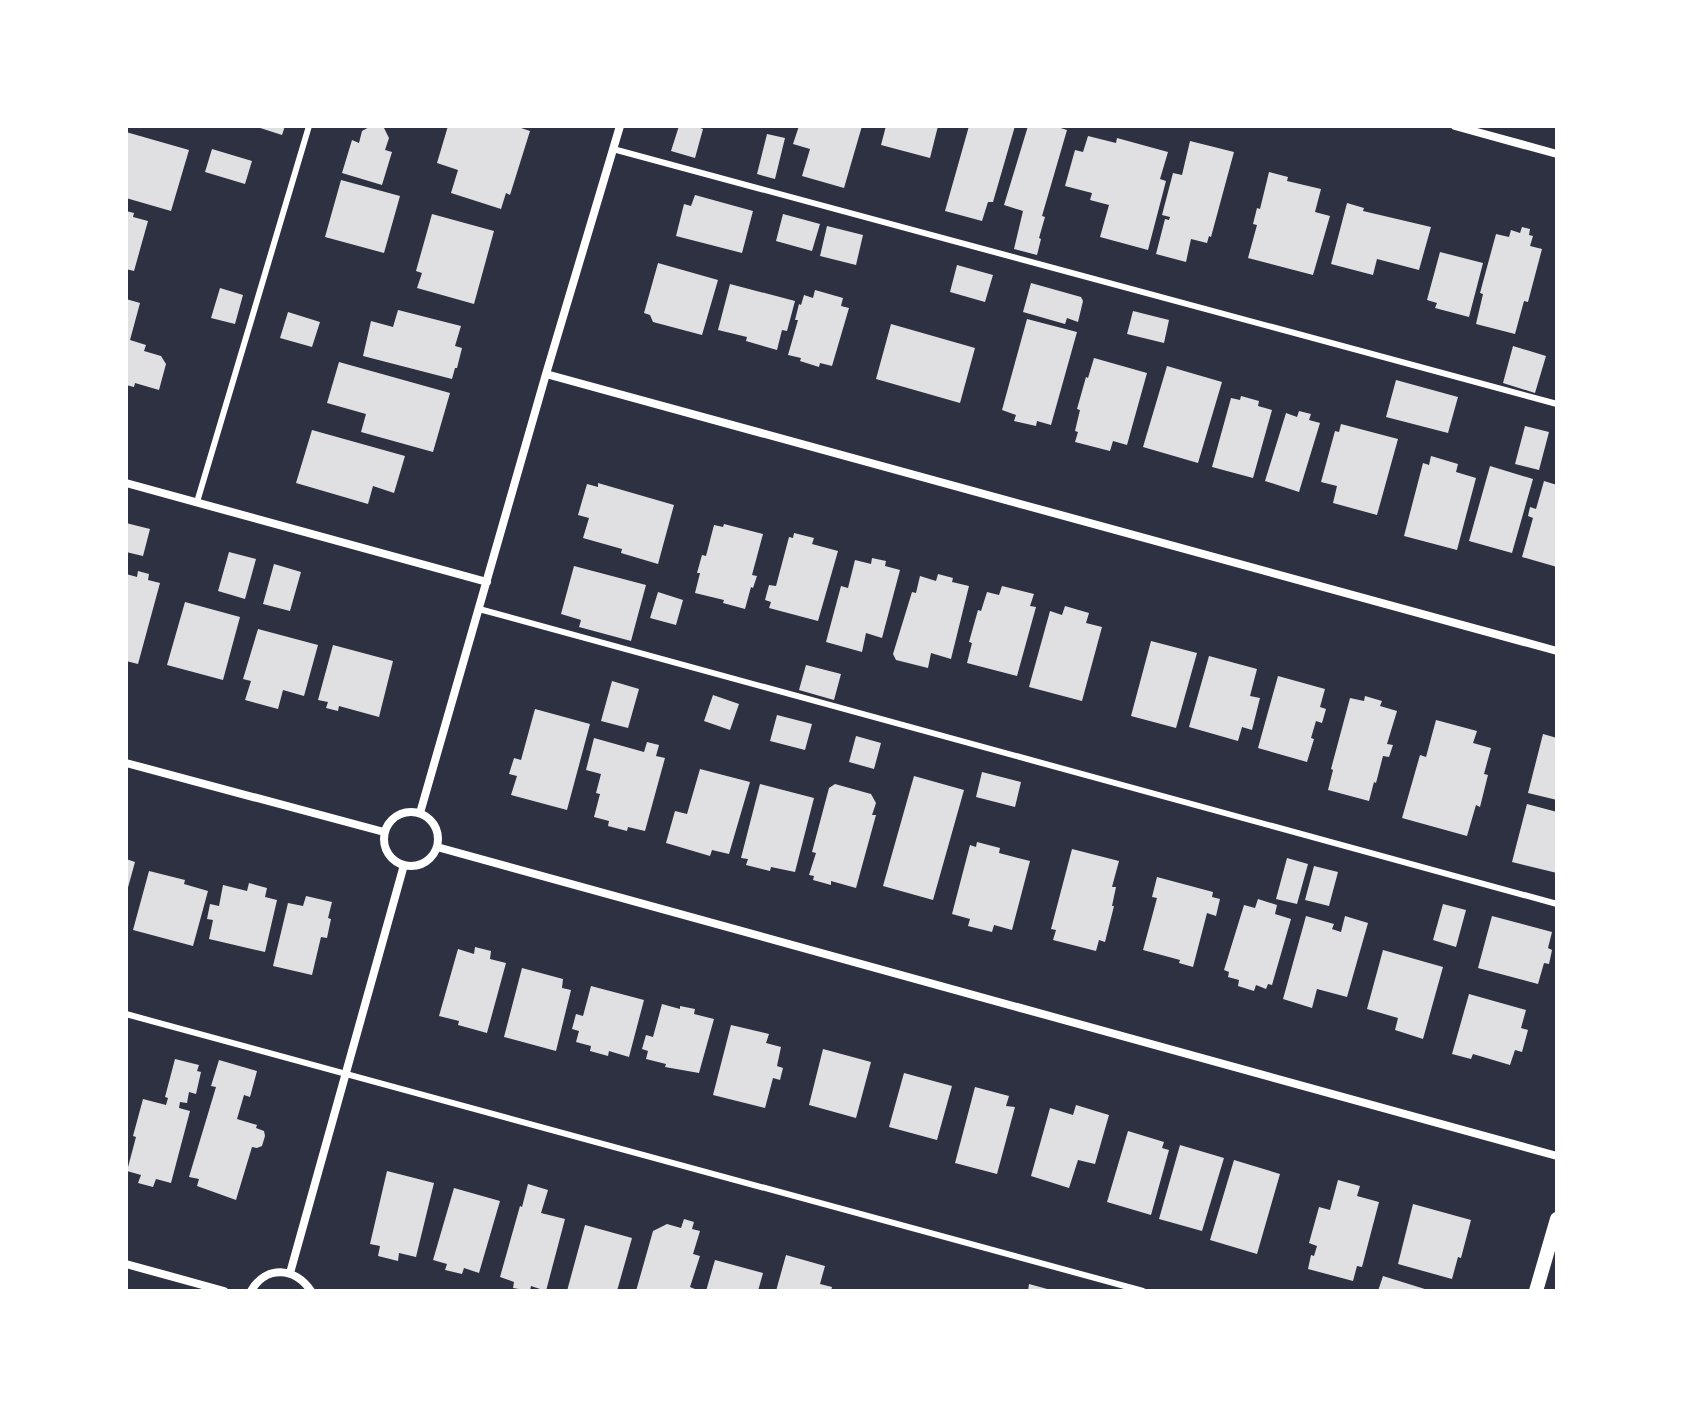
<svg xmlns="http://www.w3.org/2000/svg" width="1683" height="1417" viewBox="0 0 1683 1417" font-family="'Varela Round',sans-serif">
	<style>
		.building { fill: #e0e0e3 }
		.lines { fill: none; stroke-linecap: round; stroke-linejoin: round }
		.service { stroke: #fff; stroke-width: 6 }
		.minor { stroke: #fff; stroke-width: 8 }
		.tertiary { stroke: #fff; stroke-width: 14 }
	</style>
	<rect width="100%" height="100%" fill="#2d3142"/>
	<path class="building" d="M254,126H285L282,135Z
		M371,126L384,128L389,138L385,150L392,152L382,185L342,173L352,140L359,143L362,131Z
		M448,126H515L530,131L510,195L506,193L501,209L451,193L458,170L437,163Z
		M679,126H694L703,129L695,158L671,151Z
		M799,126H862L844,188L802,176L810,149L793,144Z
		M886,126H938L930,158L881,145Z
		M969,126H1015L993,202H988L982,221L945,211Z
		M1028,126H1054L1067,130L1042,216L1045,217L1039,238L1041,239L1037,255L1014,249L1023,211L1004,205Z
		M126,132L189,150L171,211L126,198Z
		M767,134L785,138L775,179L757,174Z
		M1088,136L1116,143L1117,138L1168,152L1160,179L1166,181L1148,250L1100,237L1109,205L1090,200L1092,193L1065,186L1075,150L1083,152Z
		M1190,141L1234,152L1211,237L1209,236L1207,243L1191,239L1186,262L1156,254L1165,219L1169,220L1170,217L1162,215L1173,173L1182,175Z
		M212,149L252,161L245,184L205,172Z
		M1269,172L1288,177L1287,181L1321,189L1315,212L1330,216L1313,275L1248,258L1257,225L1253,224L1257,208L1260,209Z
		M341,180L400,196L384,253L325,237Z
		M695,195L753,211L742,253L676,236L684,204L691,206Z
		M1347,203L1364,208L1363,211L1431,227L1419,270L1377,259L1373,275L1331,264Z
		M126,211L134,213L133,217L148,221L134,271L126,269Z
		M432,214L494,231L474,304L417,288L422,273L416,271Z
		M783,214L820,224L812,251L776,241Z
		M827,226L863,235L856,265L820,256Z
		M1522,227L1530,229L1529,235L1533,236L1530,246L1542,249L1528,302L1524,301L1515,334L1476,324L1483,294L1480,293L1496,234L1509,237L1511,230L1520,233Z
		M1440,252L1483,263L1469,317L1435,308L1437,303L1427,300Z
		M658,263L718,280L702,335L653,322L650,315L644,313Z
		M957,265L993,275L985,302L950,292Z
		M1031,283L1081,297L1083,301L1078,322L1067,318L1065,324L1023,312Z
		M730,284L795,301L787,331L782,330L777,350L746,341L747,337L718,330Z
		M220,288L243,295L235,324L211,318Z
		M815,290L843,298L841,306L849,308L832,366L820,363L819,367L800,361L801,358L788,355L798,320H795L799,304L801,305L804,295L813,298Z
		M126,299L140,303L130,340L146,345L144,351L161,356L166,364L159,390L135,383L134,387L126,385Z
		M398,310L461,326L455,346L462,348L457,368H455L452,379L363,356L371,321L393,327Z
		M1133,311L1169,320L1164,343L1127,334Z
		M288,312L320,322L312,347L280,338Z
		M1027,319L1077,332L1051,425L1037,421L1036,426L1014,421L1016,415L1002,410Z
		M891,324L975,348L960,403L876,379Z
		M1513,346L1546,356L1535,393L1503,383Z
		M1094,358L1147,373L1127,445L1113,441L1110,451L1075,442L1078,432L1075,431L1080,410L1077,409L1086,377L1088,378Z
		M339,362L450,393L433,452L361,432L366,414L327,403Z
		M1167,366L1222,382L1198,463L1143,447Z
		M1396,380L1458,397L1448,433L1386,417Z
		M1241,396L1259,401L1258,406L1272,410L1253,478L1212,467L1231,398L1240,400Z
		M1299,411L1311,414L1309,420L1320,423L1299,492L1265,481L1286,413L1297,417Z
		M1341,424L1398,439L1377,515L1333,503L1337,486L1321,482L1335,431L1339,432Z
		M1525,426L1549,432L1539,470L1515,464Z
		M312,430L405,456L394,493L373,486L368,504L296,483Z
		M1431,456L1458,464L1456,472L1476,478L1457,550L1404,536L1423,463L1429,465Z
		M1490,466L1533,479L1512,553L1469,541Z
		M1544,481L1557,485V567L1522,557L1533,518L1528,516L1530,507L1536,509Z
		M598,483L674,505L658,564L621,553L622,549L583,538L589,518L578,515L587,484L598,487Z
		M126,523L150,529L143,556L126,552Z
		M724,524L763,534L752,575L757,576L753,588L751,587L745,609L723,603L724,600L695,593L700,573H697L702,555L706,556L714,525L723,527Z
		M794,533L814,538L812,544L838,551L818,621L769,608L771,602L765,600L769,585L776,586L789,537L793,538Z
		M229,552L256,559L245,599L218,591Z
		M872,558L886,561L885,566L900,570L882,638L866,633L862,652L826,642L841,586L848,588L855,560L871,564Z
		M274,564L301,572L290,611L263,604Z
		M574,566L646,585L631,641L579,627L581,620L561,614Z
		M138,571L149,574L148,580L160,583L138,664L126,661V574L137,577Z
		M938,574L953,578L952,582L969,586L951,659L931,653L928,668L896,660L893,654L912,592L916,593L920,576L936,581Z
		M1002,586L1034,594L1030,606L1036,607L1017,676L967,663L972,643L969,642L978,610L981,611L987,592L999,595Z
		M658,592L683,600L676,625L650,618Z
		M185,602L240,617L223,680L167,665Z
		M1065,606L1089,613L1086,623L1102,627L1082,701L1029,687L1050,611L1062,615Z
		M258,629L318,645L304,696L283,690L278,709L245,700L251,681L243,679Z
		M1151,641L1197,653L1176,728L1131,716Z
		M333,645L393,661L379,717L339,706L338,711L326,708L328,702L318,700Z
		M1209,656L1257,669L1250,696L1260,698L1252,730L1242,727L1238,741L1189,727Z
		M806,665L841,674L834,700L799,690Z
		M1278,676L1325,689L1320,707L1326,709L1322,723L1316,721L1311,738L1314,739L1307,762L1258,748Z
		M612,681L639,689L628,728L601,721Z
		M713,695L739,704L730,730L704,721Z
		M1365,696L1382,701L1380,706L1397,711L1387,744L1393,745L1389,757L1383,756L1376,783L1374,782L1369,801L1328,790L1333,770L1331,769L1350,698L1364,701Z
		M535,709L590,724L567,810L511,795L517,776L509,774L514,758L521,760Z
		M777,715L812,724L805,750L770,741Z
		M1436,720L1477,731L1473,743L1491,748L1484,774L1488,775L1480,807L1476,805L1467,836L1402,818L1420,755L1426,757Z
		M1543,734L1557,738V800L1528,793Z
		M856,736L881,743L874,769L849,762Z
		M594,738L644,752L647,742L659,745L656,756L665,758L645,831L628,827L627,831L608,826L609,821L594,817L600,794L596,793L601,774L586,770Z
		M700,769L750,782L729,854L712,850L710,856L666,843L675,811L687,814Z
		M982,772L1021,782L1015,807L976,797Z
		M914,776L964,790L933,900L883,886Z
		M760,784L814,798L795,872L771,867L770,871L746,865L748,859L741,858Z
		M835,784L871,794L876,803L872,815H876L856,888L831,881V885L813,880L814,876L809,875L816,853L812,852L829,788Z
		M1527,804L1557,812V873L1512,862Z
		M977,842L1000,848L999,853L1030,861L1012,930L994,925L992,932L968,926L970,919L952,914L970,845L976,847Z
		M1072,849L1119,861L1112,887H1116L1112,906H1114L1105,942L1099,940L1096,951L1053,940L1056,930L1051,929Z
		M1287,858L1308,864L1297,904L1276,899Z
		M126,859L135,862L127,891H126Z
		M1314,866L1338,872L1329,906L1305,900Z
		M149,871L185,880L184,884L208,891L193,946L133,930Z
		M1157,877L1213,892L1212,897L1220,899L1216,916L1207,913L1193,967L1179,963L1180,960L1143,950L1157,898L1152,897Z
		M249,883L267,888L265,897L277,900L265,952L209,939L213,920L207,919L210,904L219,906L223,885L247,891Z
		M306,896L332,902L328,918L331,919L327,938L321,937L312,975L273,966L288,903L303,906Z
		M1258,899L1277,905L1275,914L1291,919L1272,985L1268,984L1266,989L1256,985L1254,991L1238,986L1239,980L1228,977L1229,972L1224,970L1244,905L1255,908Z
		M1443,904L1466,910L1456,947L1433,940Z
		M1306,916L1334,924L1332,929L1341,932L1345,916L1368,923L1347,997L1317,989L1312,1008L1283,999Z
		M1492,916L1552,932L1548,948L1552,950L1549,964L1544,963L1538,984L1478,968Z
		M475,947L491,951L490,959L506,963L487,1033L458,1025L459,1021L439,1016L458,949L474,954Z
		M1383,950L1443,967L1423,1039L1395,1030L1398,1018L1367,1009Z
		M522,968L563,979L562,988L571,990L556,1051L504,1037Z
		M591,986L644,1000L629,1057L609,1051L608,1056L590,1051L591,1046L576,1042L579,1031L572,1029L576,1014L583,1016Z
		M1469,994L1526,1010L1521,1028L1528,1030L1522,1052L1515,1050L1510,1065L1473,1054L1471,1059L1452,1054Z
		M662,1004L680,1009V1006L695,1009L694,1014L714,1019L699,1073L665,1067L666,1064L646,1059L648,1051L642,1049L646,1035L653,1037Z
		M731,1025L769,1034L766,1043L781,1047L777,1066L783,1068L780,1080L773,1078L765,1108L713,1095Z
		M823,1049L871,1062L856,1118L809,1105Z
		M175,1059L199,1065L197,1071L201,1072L196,1094L189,1092L187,1103L180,1102L179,1108L190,1111L171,1183L156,1179L153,1187L138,1183L141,1175L127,1171L136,1137L133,1136L143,1099L166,1105L168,1098L165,1097Z
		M219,1060L257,1071L250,1097L244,1095L237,1119L257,1125L256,1128L264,1131L265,1136L262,1146L257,1148L252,1147L236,1200L197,1186L199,1179L189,1177L216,1087L211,1086Z
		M904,1073L952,1086L937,1140L889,1127Z
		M975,1087L1009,1096L1006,1106L1015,1107L997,1174L955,1163Z
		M1076,1105L1109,1115L1095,1164L1078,1160L1069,1188L1031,1176L1050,1108L1073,1115Z
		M1128,1131L1164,1142L1162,1148L1169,1150L1151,1215L1107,1202Z
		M1180,1145L1224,1158L1202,1231L1159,1219Z
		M1234,1160L1280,1174L1257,1254L1210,1240Z
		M387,1171L434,1183L416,1257L399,1253L398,1261L378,1256L380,1246L370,1244Z
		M1338,1180L1360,1186L1357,1196L1379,1202L1362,1267L1357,1266L1353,1281L1308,1269L1311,1255L1314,1256L1317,1246L1309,1243L1319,1207L1330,1210Z
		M528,1184L548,1190L541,1213L565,1219L546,1291L531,1286L530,1291L513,1288L514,1282L500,1277L520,1206L522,1207Z
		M454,1188L500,1201L479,1273L464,1268L462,1274L445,1270L447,1264L433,1260Z
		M1413,1204L1471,1220L1461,1258L1458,1257L1452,1279L1398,1264Z
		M684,1219L694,1222L692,1229L700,1231L693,1254L700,1256L690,1287L700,1291H636L653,1231L667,1224L681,1228Z
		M585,1225L632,1238L617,1291H567Z
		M786,1255L825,1266L820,1284L832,1287L831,1291H776Z
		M715,1260L763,1273L758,1291H706Z
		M1383,1276L1428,1290V1291H1378Z
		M1029,1284L1051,1290V1291H1028Z"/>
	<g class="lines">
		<path class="service" d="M613,149L1557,404
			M197,502L309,126
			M479,609L1557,904
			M126,1014L1143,1291"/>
		<path class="minor" d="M1455,126L1557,154
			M546,374L1557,651
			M126,483L487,582
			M126,763L384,832
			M384 839a27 27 0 1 1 54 0a27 27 0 1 1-54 0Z
			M420,813L546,374L620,126
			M437,847L1557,1156
			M126,1264L224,1291
			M290,1273L404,865
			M251,1291C266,1265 295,1267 311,1291"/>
		<path class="tertiary" d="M1536,1291L1557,1219"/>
	</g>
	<rect width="1683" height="1417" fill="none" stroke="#ffffff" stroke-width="256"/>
</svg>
